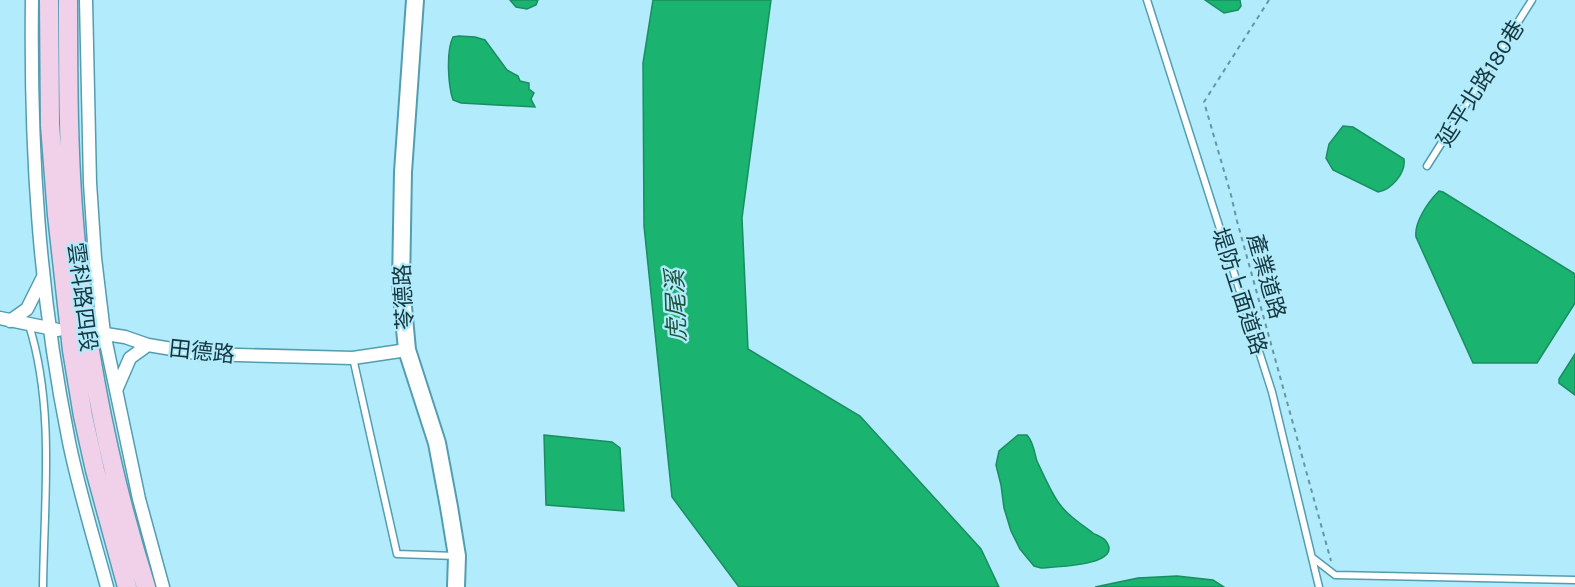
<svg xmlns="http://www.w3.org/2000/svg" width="1575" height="587" viewBox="0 0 1575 587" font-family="Karla,'Noto Sans TC',sans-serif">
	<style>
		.water { fill: #1ab370; stroke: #198e61; stroke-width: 1.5 }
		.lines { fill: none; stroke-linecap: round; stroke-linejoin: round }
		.service-casing { stroke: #539db1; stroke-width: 9 }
		.minor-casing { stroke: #539db1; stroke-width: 15 }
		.tertiary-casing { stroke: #539db1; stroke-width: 20 }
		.secondary-casing { stroke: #539db1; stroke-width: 21 }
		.path { stroke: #6895a2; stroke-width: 2; stroke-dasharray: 4.5 4.5; stroke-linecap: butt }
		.service { stroke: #fff; stroke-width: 6 }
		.minor { stroke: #fff; stroke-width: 12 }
		.tertiary { stroke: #fff; stroke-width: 16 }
		.secondary { stroke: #f0d1e9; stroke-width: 18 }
		.labels { text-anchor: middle; stroke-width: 4.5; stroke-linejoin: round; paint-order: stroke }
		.street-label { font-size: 22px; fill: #16363e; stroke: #b1ebfc }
		.water-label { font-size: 24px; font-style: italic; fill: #1f5438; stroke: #b1ebfc }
	</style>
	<rect width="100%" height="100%" fill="#b1ebfc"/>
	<path class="water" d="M510,0H538L536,5L527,9L516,7Z
		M653,0H771L742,218L748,349L860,416L981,549L999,587H739L672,497L644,226L643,63Z
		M1205,0H1240L1241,6L1238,10L1224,13Z
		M459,36L475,37L485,40L507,70L518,76L520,81L529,83V89L534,93L531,99L535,107L461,103L453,100C448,85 446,51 453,37Z
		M1343,126L1353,127L1404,159C1406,173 1391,190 1378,192L1333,170L1326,158L1329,144Z
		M1439,191L1443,192L1575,274V303L1537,363H1473L1416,237C1414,222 1428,202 1439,191Z
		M1575,354V395L1559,383V379Z
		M544,435L612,442L620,448L624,511L546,505Z
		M1018,435H1027C1034,443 1034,452 1037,461C1043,474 1050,490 1058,502C1067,515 1081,524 1093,533C1096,535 1102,537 1105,540C1127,566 1052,567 1041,568L1034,566L1020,549L1011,531L1004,508L1001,485L996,465L999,451Z
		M1177,576L1213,580L1224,587H1095L1138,578Z"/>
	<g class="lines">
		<defs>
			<path id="service" d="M1147,0L1272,392L1319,587
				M1427,166L1532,0
				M29,325C55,408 44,500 43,587
				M353,358L397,554L456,556
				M1313,558L1335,575L1575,580"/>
			<path id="minor" d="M32,0C30,150 39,295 69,442C79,491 94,539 107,587
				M86,0L90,183L95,258L104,333L139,499L163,587
				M0,318L58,330
				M10,321L27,309L43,277
				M99,333L125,337L148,345L202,354L353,358L407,350
				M117,388L130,358L148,345"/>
			<path id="tertiary" d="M415,0L403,172L401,285L407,350L437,443L449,507L457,556L456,587"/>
			<path id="secondary" d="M49,0L50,125L57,215L72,350L83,416L95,470L127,587
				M68,0C68,85 68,170 77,254C89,367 112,479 146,587"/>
		</defs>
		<use href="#service" class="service-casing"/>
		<use href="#minor" class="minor-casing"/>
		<use href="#tertiary" class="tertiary-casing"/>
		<use href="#secondary" class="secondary-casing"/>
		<path class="path" d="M1269,0L1204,102L1231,195L1237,221L1331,561"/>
		<use href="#service" class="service"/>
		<use href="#minor" class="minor"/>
		<use href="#tertiary" class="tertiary"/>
		<use href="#secondary" class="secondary"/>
	</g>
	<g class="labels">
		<g class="street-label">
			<text transform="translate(1480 83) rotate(-58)" y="8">延平北路180巷</text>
			<text transform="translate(1267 276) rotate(74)" y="8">產業道路</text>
			<text transform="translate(1240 291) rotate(72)" y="8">堤防上面道路</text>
			<text transform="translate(83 297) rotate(83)" y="8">雲科路四段</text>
			<text transform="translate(403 297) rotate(-93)" y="8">苓德路</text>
			<text transform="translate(202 351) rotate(6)" y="8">田德路</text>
		</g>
		<g class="water-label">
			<text transform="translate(676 306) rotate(-92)" y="8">虎尾溪</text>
		</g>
	</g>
</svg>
